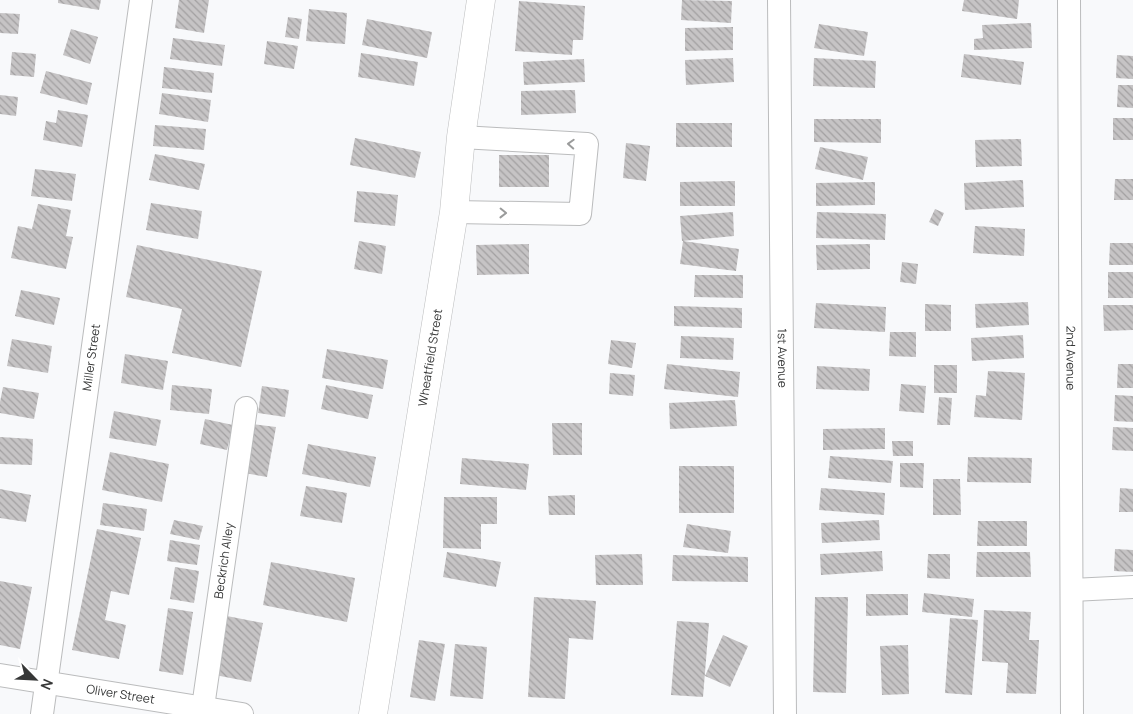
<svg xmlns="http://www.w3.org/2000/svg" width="1133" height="714" viewBox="0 0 1133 714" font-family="Manrope,sans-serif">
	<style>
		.building { fill: url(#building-back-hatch) }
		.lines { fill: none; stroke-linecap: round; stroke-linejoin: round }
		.minor-casing { stroke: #bbbcbd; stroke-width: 24 }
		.major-casing { stroke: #bbbcbd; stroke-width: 29 }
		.minor { stroke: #fff; stroke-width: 22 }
		.major { stroke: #fff; stroke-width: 28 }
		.oneway { stroke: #9a9b9b }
		.labels { text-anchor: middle; stroke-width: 4.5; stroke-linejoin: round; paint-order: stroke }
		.street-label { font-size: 12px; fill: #363737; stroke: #fff }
	</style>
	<defs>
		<pattern id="building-back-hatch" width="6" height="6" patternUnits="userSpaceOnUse" patternTransform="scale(1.25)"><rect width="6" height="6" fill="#c6c4c5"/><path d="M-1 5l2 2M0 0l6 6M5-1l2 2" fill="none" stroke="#a2a0a1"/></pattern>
	</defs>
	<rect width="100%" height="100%" fill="#f8f9fb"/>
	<path class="building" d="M58,0H101L99,10L58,3Z
		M179,0H209L204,33L175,28Z
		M682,0L732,1L731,23L681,20Z
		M964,0H1019L1017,19L962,11Z
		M519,1L585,6L583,40H573L572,55L515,51Z
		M309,9L347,13L345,44L306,41Z
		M0,13L20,14L18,34L0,33Z
		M288,17L302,19L299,39L285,37Z
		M367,19L432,32L427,58L362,45Z
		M1031,23L1032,48L974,50V39L983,38L982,25Z
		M819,24L868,32L864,56L814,48Z
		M733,27V50L685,51V28Z
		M71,29L98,37L90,64L63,55Z
		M173,38L225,45L222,66L170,59Z
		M267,41L298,46L294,69L264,64Z
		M12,52L36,54L34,77L10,75Z
		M361,53L418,62L414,86L358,77Z
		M964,54L1024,62L1021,85L961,77Z
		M1117,55L1133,56V79L1116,78Z
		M733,58L734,82L686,85L685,60Z
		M814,58L876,61L875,88L813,86Z
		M584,59L585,82L524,85L523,62Z
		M164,67L214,73L212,93L162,88Z
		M46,71L92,83L87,105L40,93Z
		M1118,85H1133V108L1117,107Z
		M575,90L576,113L521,115V91Z
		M162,93L211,100L208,122L159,114Z
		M0,95L18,97L16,116L0,114Z
		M58,110L88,115L82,147L43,140L46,121L56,123Z
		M1113,118H1133V140H1113Z
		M814,119H881V143L814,142Z
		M676,123H732V147H676Z
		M155,125L206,129L204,150L153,146Z
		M355,138L421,152L415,178L350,165Z
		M1021,139L1022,166L976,167L975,140Z
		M626,143L650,146L646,181L623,178Z
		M820,147L868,157L863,180L815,169Z
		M155,154L205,164L199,190L149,180Z
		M499,155H549V187H499Z
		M35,169L76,174L72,201L31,196Z
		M1115,179H1133V200H1114Z
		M1023,180L1024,207L965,210L964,183Z
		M735,181V206H680V182Z
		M875,182V205L816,206V183Z
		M357,191L398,195L395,226L354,222Z
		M151,203L202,211L198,239L146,230Z
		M38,204L71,210L66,236L73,237L66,269L11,258L18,226L32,229Z
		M935,209L944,213L938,226L929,222Z
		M733,212L734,236L682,241L680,216Z
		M817,212L886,214L885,240L816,238Z
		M975,226L1025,229L1024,256L973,253Z
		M359,241L386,246L382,274L354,269Z
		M683,241L739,249L736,271L680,264Z
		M1110,243H1133V265H1109Z
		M529,244V274L477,275L476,245Z
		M870,244V269L817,270L816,245Z
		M137,245L262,271L241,367L172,353L182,309L126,297Z
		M902,262L918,264L916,284L900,282Z
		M1108,272H1133V298H1108Z
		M695,275H743V298L694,297Z
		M21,290L60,298L54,325L15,316Z
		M1028,302L1029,325L976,328L975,304Z
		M816,303L886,307L885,332L814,328Z
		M925,304L951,305V331H925Z
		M1103,305H1133V330L1104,331Z
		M674,306L742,308V328L674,326Z
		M890,332H916V357L889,356Z
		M1023,335L1024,358L972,361L971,338Z
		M681,336L734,338L733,360L680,358Z
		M12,339L52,346L48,373L7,366Z
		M611,340L636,343L632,368L608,364Z
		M327,349L388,360L383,389L322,378Z
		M125,354L168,361L163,390L121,383Z
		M667,364L740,372L738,397L664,389Z
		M1118,364H1133V388H1117Z
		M934,365H957V393H934Z
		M817,366L870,369L869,391L816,389Z
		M988,371L1025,373L1022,420L974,417L976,395L986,396Z
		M610,373L635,375L633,396L609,394Z
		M901,384L926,386L924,413L899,411Z
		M172,385L212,389L209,414L170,410Z
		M326,385L373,395L368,419L321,409Z
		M262,386L289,390L285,417L258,413Z
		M3,387L39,393L34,419L0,413V402Z
		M1115,395L1133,396V422L1114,421Z
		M939,397L952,398L950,425H937Z
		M735,400L737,426L670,429L669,403Z
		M114,411L161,420L156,446L109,438Z
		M205,419L233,425L227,450L200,444Z
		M552,423H582V455H553Z
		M252,424L276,427L267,477L244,473Z
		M1113,427L1133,428V451L1112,450Z
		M885,428V449L823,450V429Z
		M0,437L33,439L32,465L0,464Z
		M892,441H913V456H893Z
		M308,444L376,457L370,487L302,474Z
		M110,452L169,464L162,502L102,490Z
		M830,456L893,461L891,483L828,478Z
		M968,457L1032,458L1031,483L967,482Z
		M462,458L529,464L526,490L460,484Z
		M900,463H924L923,488L900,487Z
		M679,466H734V513H679Z
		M933,479H960L961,515H933Z
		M306,486L347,493L342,523L300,516Z
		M821,488L885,493L884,515L819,510Z
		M1120,488L1133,489V512H1119Z
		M0,489L31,495L26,522L0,518Z
		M575,495V515H549L548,496Z
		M444,497H497V524H481V549L443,548Z
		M103,503L147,509L144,531L100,525Z
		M174,520L203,526L199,540L170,534Z
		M879,520L880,540L822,543L821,523Z
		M978,521H1027V546H977Z
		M687,524L731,531L728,553L683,547Z
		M97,529L141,538L129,595L111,591L105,620L126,625L119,659L72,650Z
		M170,540L200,545L197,565L167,561Z
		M1115,549L1133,550V572L1114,571Z
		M882,551L883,571L821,575L820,554Z
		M447,552L501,562L496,587L443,577Z
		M977,552H1030L1031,577H976Z
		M642,554L643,585H596L595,555Z
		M928,554H950V579L927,578Z
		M673,555L748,557V582L672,581Z
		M271,562L355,578L347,622L263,605Z
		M175,567L199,571L194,603L170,599Z
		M0,581L32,587L20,649L0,645Z
		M924,593L974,599L972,617L922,612Z
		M866,594H908V615L866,616Z
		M534,597L596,601L593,640L569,638L565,699L528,697Z
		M815,597H848L846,693L813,692Z
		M168,608L193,612L183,675L159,671Z
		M984,610L1031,612L1029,640H1039L1036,694L1006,693L1008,663L982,661Z
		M227,616L263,623L251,682L215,675Z
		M950,618L978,620L972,695L945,693Z
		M677,621L709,623L703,697L671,695Z
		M723,635L748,646L730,687L705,676Z
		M419,640L445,644L435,701L410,697Z
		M455,644L487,647L483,699L450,696Z
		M908,645L909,694L882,695L880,646Z"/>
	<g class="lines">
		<defs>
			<g id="minor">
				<path id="s1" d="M779,0L785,714"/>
				<path id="s2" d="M1069,0L1072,714"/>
				<path d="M454,212L580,214L587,144L461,137"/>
				<path d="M1072,590L1133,587"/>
				<path id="s3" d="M0,675L242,714"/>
				<path id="s4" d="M42,714L141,0"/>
				<path id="s5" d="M202,714L246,408"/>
			</g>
			<g id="major">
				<path id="s6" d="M373,714L454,212L461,137L481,0"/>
			</g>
		</defs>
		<use href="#minor" class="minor-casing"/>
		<use href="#major" class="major-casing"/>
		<use href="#minor" class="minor"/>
		<use href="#major" class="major"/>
	</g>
	<defs><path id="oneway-chevron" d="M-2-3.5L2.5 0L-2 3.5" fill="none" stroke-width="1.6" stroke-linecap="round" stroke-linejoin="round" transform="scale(1.25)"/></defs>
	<g class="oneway">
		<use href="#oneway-chevron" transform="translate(571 144) rotate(-177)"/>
		<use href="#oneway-chevron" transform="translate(503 213) rotate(1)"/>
	</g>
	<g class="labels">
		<g class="street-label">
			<text dy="4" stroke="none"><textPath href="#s4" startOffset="360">Miller Street</textPath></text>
			<text dy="4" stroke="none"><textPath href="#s1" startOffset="358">1st Avenue</textPath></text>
			<text dy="4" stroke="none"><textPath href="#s2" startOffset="358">2nd Avenue</textPath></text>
			<text dy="4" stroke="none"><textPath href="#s6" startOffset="361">Wheatfield Street</textPath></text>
			<text dy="4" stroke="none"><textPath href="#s5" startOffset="155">Beckrich Alley</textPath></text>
			<text dy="4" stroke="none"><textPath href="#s3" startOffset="122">Oliver Street</textPath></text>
		</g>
	</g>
	<g transform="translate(35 679) rotate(114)" stroke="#ffffff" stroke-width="4" paint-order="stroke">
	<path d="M0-4L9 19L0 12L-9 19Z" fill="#363737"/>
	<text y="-8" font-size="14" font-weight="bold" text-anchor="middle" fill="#363737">N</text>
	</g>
</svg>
